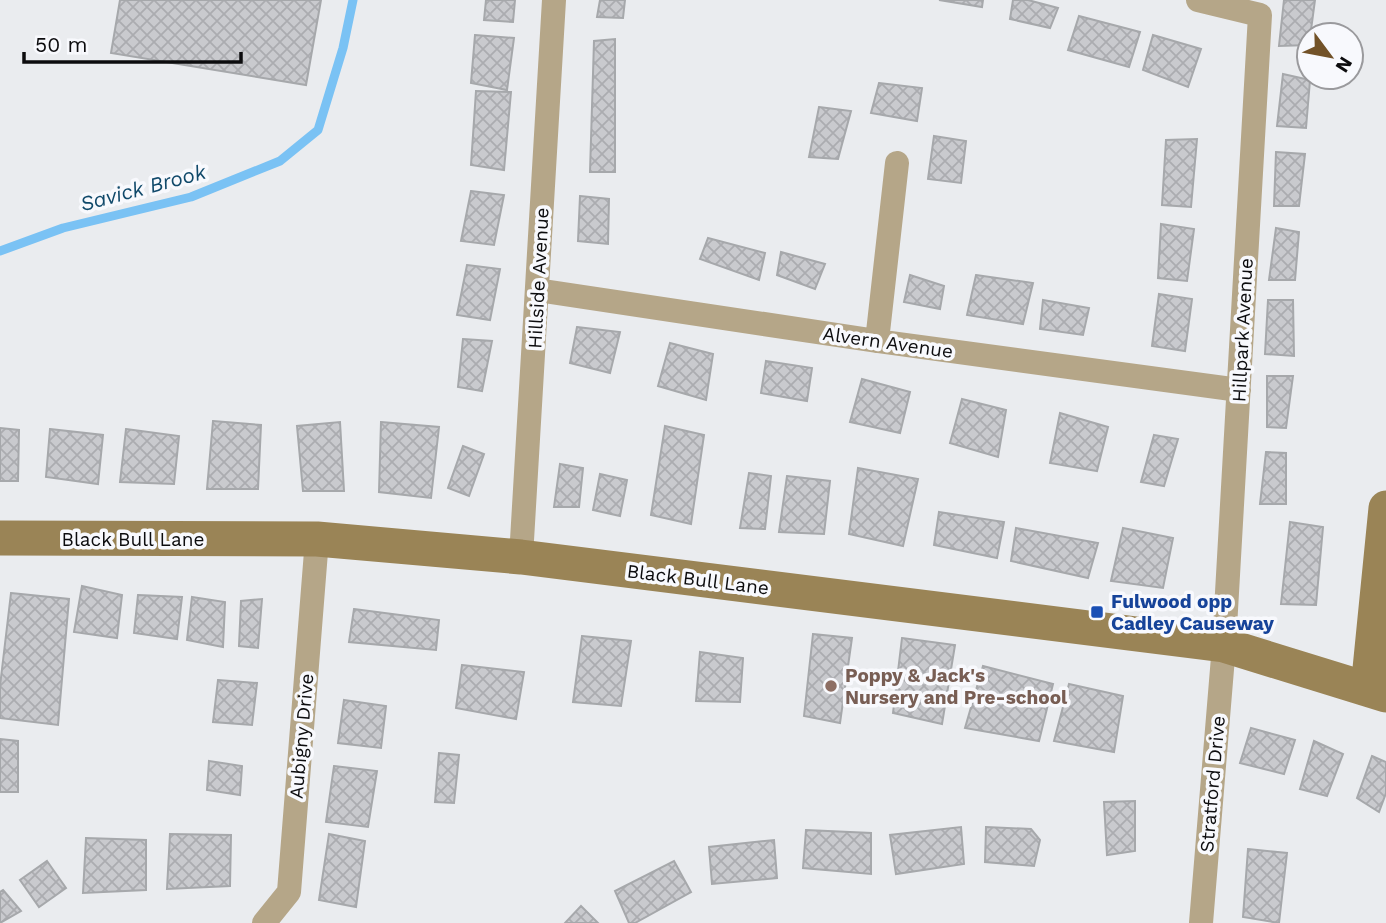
<svg xmlns="http://www.w3.org/2000/svg" width="1386" height="923" viewBox="0 0 1386 923" font-family="'Work Sans',sans-serif">
	<style>
		.lines { fill: none; stroke-linecap: round; stroke-linejoin: round }
		.stream { stroke: #7ac2f4; stroke-width: 9 }
		.building { fill: url(#building-cross-hatch); stroke: #a6a8ab; stroke-width: 2 }
		.street { stroke: #b5a688; stroke-width: 24 }
		.secondary { stroke: #9a8456; stroke-width: 35 }
		.transit-dot { fill: #1a4fb4; stroke: #f8f9fd; stroke-width: 2.5 }
		.education-dot { fill: #8d6e63; stroke: #f8f9fd; stroke-width: 2.5 }
		.labels { text-anchor: middle; stroke-width: 7; stroke-linejoin: round; paint-order: stroke }
		.street-label { font-size: 19px; fill: #0c0c0e; stroke: #f8f9fd }
		.transit-label { font-size: 19px; font-weight: bold; fill: #164399; stroke: #f8f9fd; text-anchor: start }
		.education-label { font-size: 19px; font-weight: bold; fill: #785e54; stroke: #f8f9fd; text-anchor: start }
		.water-label { font-size: 21px; font-style: italic; fill: #10496a; stroke: #f8f9fd }
	</style>
	<defs>
		<pattern id="building-cross-hatch" width="8" height="8" patternUnits="userSpaceOnUse" patternTransform="scale(1.75)"><rect width="8" height="8" fill="#c9cace"/><path d="M0 0l8 8M0 8l8-8" fill="none" stroke="#abacb0"/></pattern>
	</defs>
	<rect width="100%" height="100%" fill="#eaecef"/>
	<g class="lines">
		<path class="stream" d="M0,251L63,228L191,197L280,161L318,130L343,48L353,0"/>
	</g>
	<path class="building" d="M120,0H321L306,85L111,53Z
		M486,0H515L513,22L484,20Z
		M600,0H625L623,18L597,17Z
		M939,0H983L982,7Z
		M1013,0H1028L1058,8L1050,28L1010,19Z
		M1284,0H1315L1309,45L1279,46Z
		M1079,16L1140,32L1129,67L1068,50Z
		M475,35L514,38L507,90L471,83Z
		M1153,35L1201,49L1188,87L1143,70Z
		M615,39V172H590L594,41Z
		M1283,74L1310,80L1306,128L1277,126Z
		M879,83L922,88L917,121L871,113Z
		M476,91L511,92L504,170L471,165Z
		M819,107L851,111L838,159L809,157Z
		M934,136L966,141L961,183L928,179Z
		M1197,139L1191,207L1162,205L1166,140Z
		M1276,152L1305,154L1299,206H1274Z
		M471,191L504,195L494,245L461,241Z
		M580,196L609,199L608,244L578,241Z
		M1161,224L1194,229L1187,281L1158,278Z
		M1276,228L1299,232L1295,280H1269Z
		M708,238L765,253L759,280L700,259Z
		M781,252L825,264L815,289L777,275Z
		M467,265L500,269L490,320L457,315Z
		M910,275L944,286L940,309L904,302Z
		M976,275L1033,283L1023,324L967,315Z
		M1159,294L1192,299L1185,351L1152,346Z
		M1043,300L1089,308L1083,335L1040,329Z
		M1268,300H1293L1294,356L1265,354Z
		M577,327L620,332L610,373L570,363Z
		M463,339L492,341L482,391L458,387Z
		M670,343L713,354L706,400L658,386Z
		M766,361L812,368L807,401L761,393Z
		M1267,376H1293L1286,428L1267,427Z
		M862,379L910,392L900,433L850,422Z
		M962,399L1006,410L998,457L950,443Z
		M1060,413L1108,427L1097,471L1050,463Z
		M213,421L261,425L258,489H207Z
		M340,422L344,491H303L297,426Z
		M381,422L439,427L431,498L379,492Z
		M665,426L704,435L691,524L651,515Z
		M0,428L19,430L18,481H0Z
		M50,429L103,435L98,484L46,477Z
		M126,429L179,436L174,484L120,482Z
		M1154,435L1178,439L1164,486L1141,482Z
		M463,446L484,454L469,496L448,488Z
		M1266,452L1286,453V504H1260Z
		M560,464L583,468L579,507H554Z
		M858,468L918,479L903,546L849,534Z
		M749,473L771,476L765,529L740,528Z
		M600,474L627,480L620,516L593,510Z
		M787,476L830,481L824,534L779,532Z
		M939,512L1004,522L997,558L934,545Z
		M1290,522L1323,527L1316,605L1281,604Z
		M1016,528L1098,543L1088,578L1011,561Z
		M1123,528L1173,538L1163,588L1111,581Z
		M82,586L122,595L117,638L74,632Z
		M11,593L69,599L58,725L0,718V686Z
		M138,595L182,597L177,639L134,633Z
		M192,597L225,602L223,647L187,640Z
		M262,599L258,648L239,646L241,601Z
		M354,609L439,620L436,650L349,642Z
		M813,634L852,638L840,723L804,716Z
		M582,636L631,641L621,706L573,702Z
		M902,638L955,645L942,724L893,713Z
		M700,652L743,658L740,702L696,701Z
		M462,665L524,672L516,719L456,708Z
		M983,666L1053,684L1039,741L965,728Z
		M218,680L257,683L252,725L213,722Z
		M1069,684L1123,696L1114,752L1054,741Z
		M344,700L386,706L381,748L338,743Z
		M1251,728L1295,740L1284,774L1240,763Z
		M0,739L18,741V792H0Z
		M1314,741L1343,754L1327,796L1300,789Z
		M439,753L459,755L454,803L435,802Z
		M1372,756L1386,762V793L1379,812L1357,798Z
		M209,761L242,766L240,795L207,790Z
		M334,766L377,771L368,827L326,822Z
		M1135,801V851L1107,855L1104,802Z
		M961,827L964,864L896,874L890,835Z
		M986,827L1031,829L1040,840L1034,866L985,862Z
		M806,830L871,833V874L803,868Z
		M170,834L231,835L230,886L167,889Z
		M329,834L365,841L356,907L319,900Z
		M86,838L146,840V890L83,893Z
		M774,840L777,878L712,884L709,847Z
		M1248,849L1287,853L1279,923L1243,917Z
		M47,861L66,888L39,907L20,880Z
		M674,861L691,892L635,923H629L615,891Z
		M3,890L21,911L0,923V892Z
		M581,906L598,923H565Z"/>
	<g class="lines">
		<path class="street" d="M1198,0L1260,15L1224,645L1201,923
			M537,290L877,341L1239,390
			M877,341L897,163
			M521,557L554,0
			M264,923L289,892L317,539"/>
		<path class="secondary" d="M0,538L317,539L521,557L1224,645L1386,695
			M1368,689L1386,508"/>
	</g>
	<rect class="transit-dot" x="1090" y="605" width="14" height="14" rx="3.5"/>
	<circle class="education-dot" cx="831" cy="686" r="7"/>
	<g class="labels">
		<g class="street-label">
			<text transform="translate(538 278) rotate(-87)" y="7">Hillside Avenue</text>
			<text transform="translate(1242 330) rotate(-87)" y="7">Hillpark Avenue</text>
			<text transform="translate(888 342) rotate(8)" y="7">Alvern Avenue</text>
			<text x="133" y="546">Black Bull Lane</text>
			<text transform="translate(698 579) rotate(7)" y="7">Black Bull Lane</text>
			<text transform="translate(301 736) rotate(-85)" y="7">Aubigny Drive</text>
			<text transform="translate(1212 784) rotate(-85)" y="7">Stratford Drive</text>
		</g>
		<g class="transit-label">
			<text x="1111" y="608">Fulwood opp<tspan x="1111" dy="22">Cadley Causeway</tspan></text>
		</g>
		<g class="education-label">
			<text x="845" y="682">Poppy &amp; Jack's<tspan x="845" dy="22">Nursery and Pre-school</tspan></text>
		</g>
		<g class="water-label">
			<text transform="translate(143 188) rotate(-15)" y="7">Savick Brook</text>
		</g>
	</g>
	<g transform="translate(1330 56) rotate(122)"><circle r="33" fill="#f8f9fd" stroke="#9a9a9d" stroke-width="2"/>
	<path d="M0-5L12 26L0 18L-12 26Z" fill="#725228"/>
	<text y="-10" font-size="19" font-weight="bold" text-anchor="middle" fill="#0c0c0e">N</text>
	</g>
	<path d="M24 52v10h217v-10" fill="none" stroke="#0c0c0e" stroke-width="3.5"/>
	<text x="35" y="52" font-size="21" fill="#0c0c0e" stroke="#f8f9fd" stroke-width="5" paint-order="stroke">50 m</text>
</svg>
